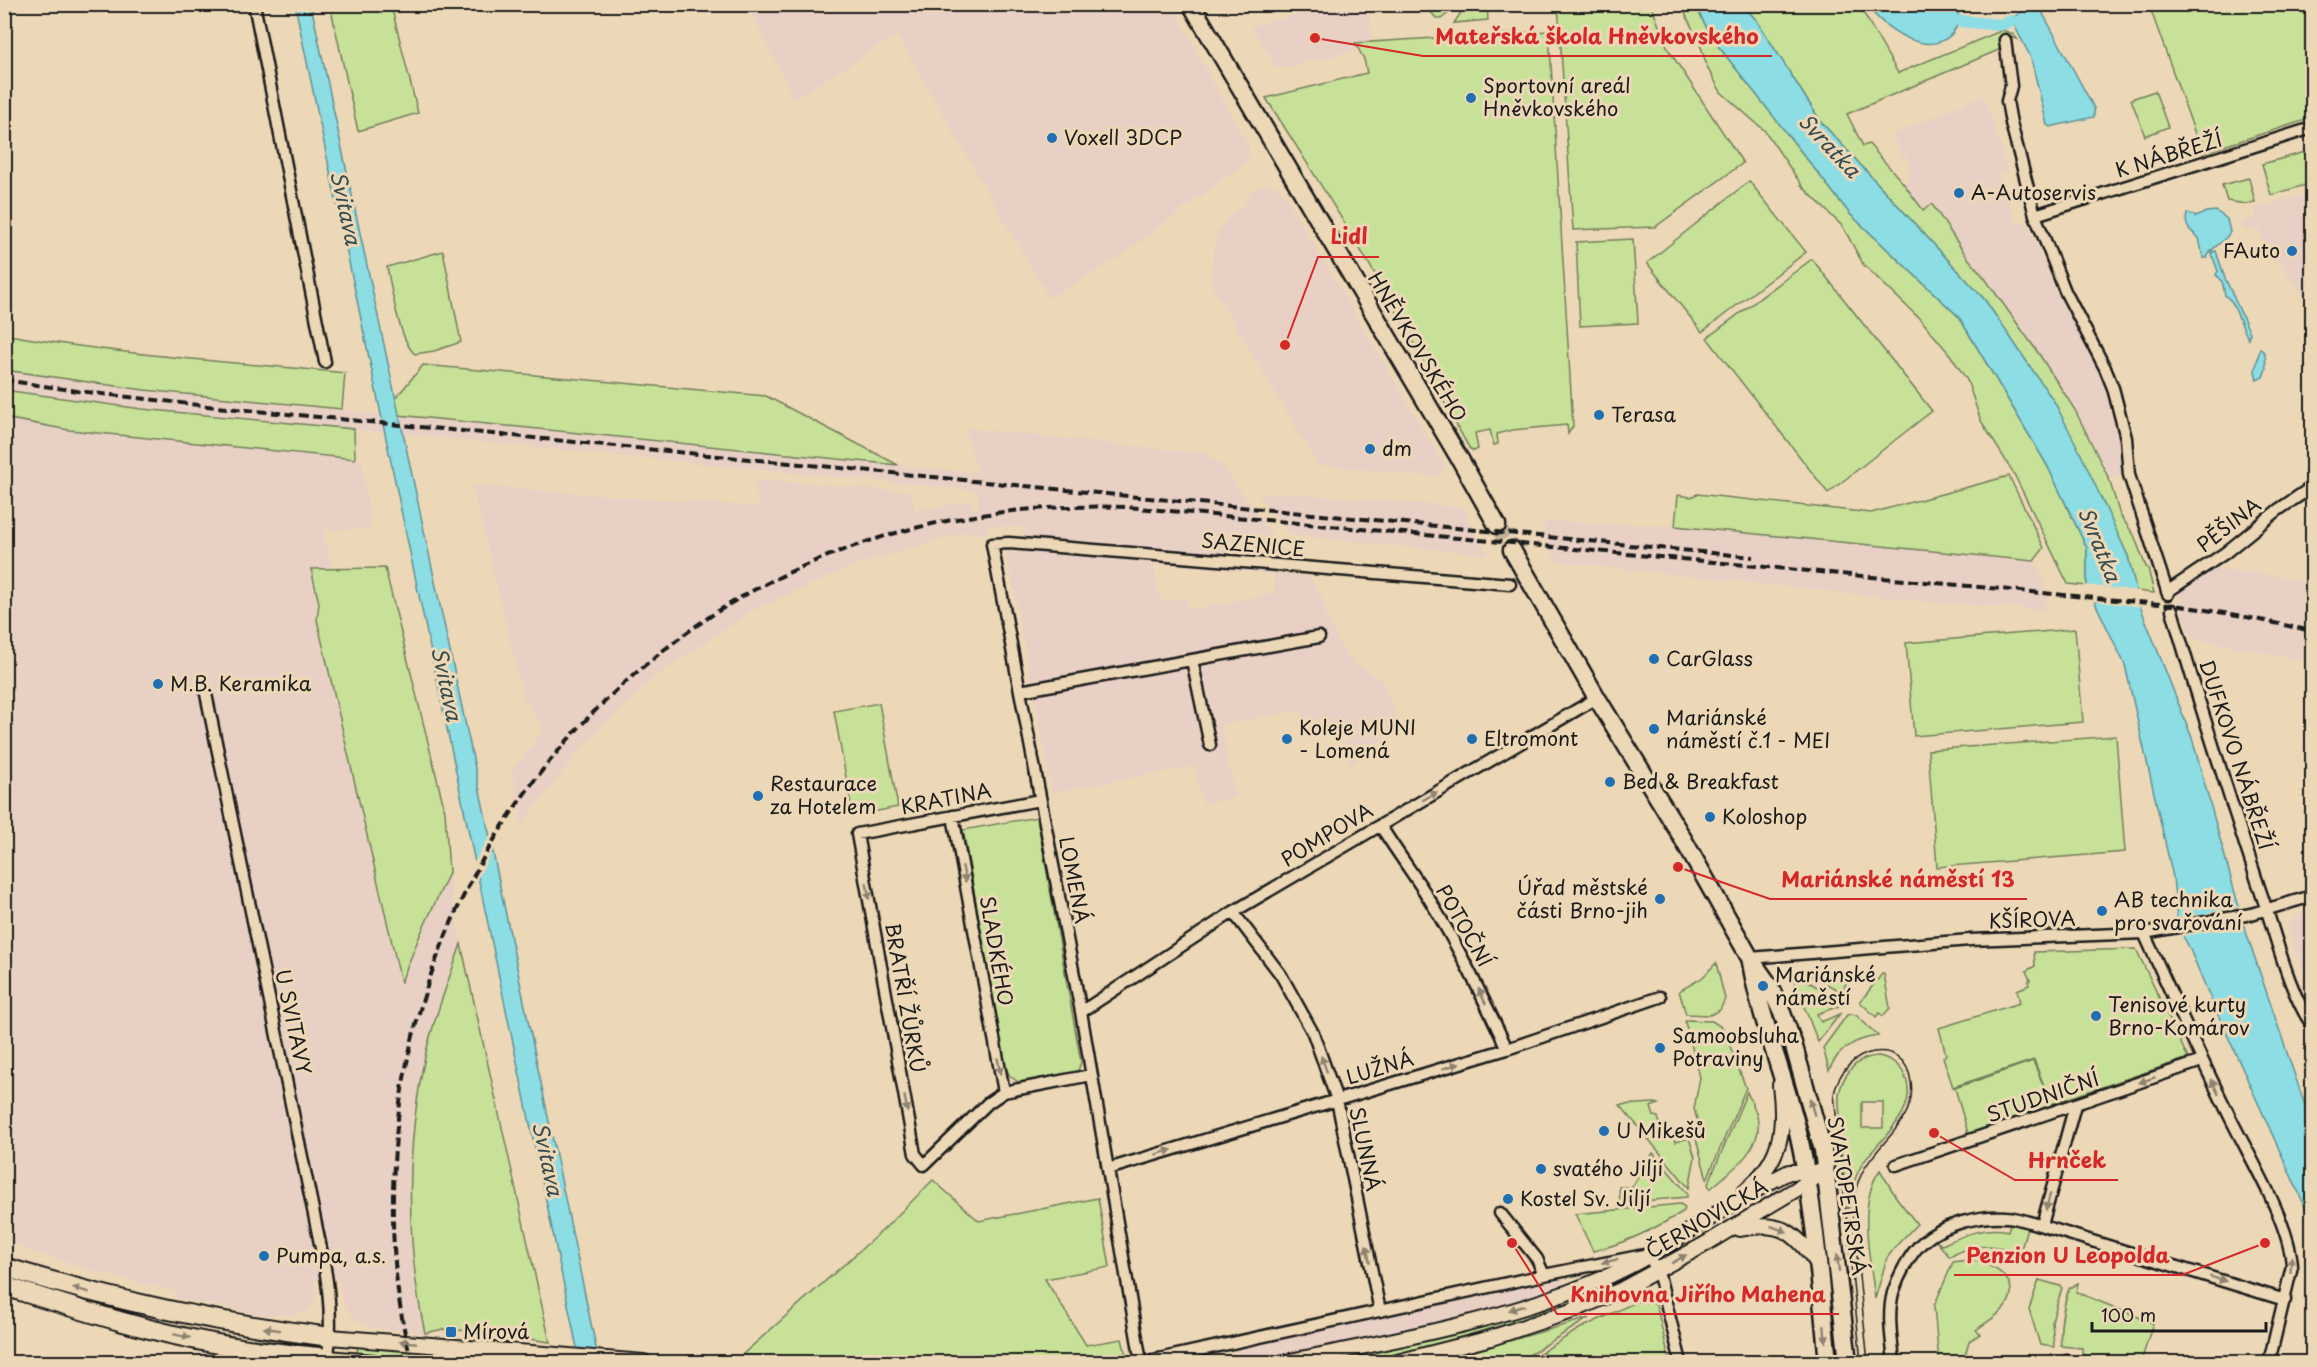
<svg xmlns="http://www.w3.org/2000/svg" width="2317" height="1367" viewBox="0 0 2317 1367" font-family="'Playpen Sans',sans-serif">
	<style>
		.built { fill: #e8d0c5; fill-rule: evenodd }
		.green { fill: #c7e198; stroke: #727e5a; stroke-width: 1.5; fill-rule: evenodd }
		.water { fill: #8cdde4; stroke: #5f9094; stroke-width: 1.5 }
		.pier { fill: #ecd8b6 }
		.lines { fill: none; stroke-linecap: round; stroke-linejoin: round }
		.canal { stroke: #8cdde4; stroke-width: 12 }
		.primary-tunnel { stroke: #c2b297; stroke-width: 16; stroke-dasharray: 16 8; stroke-linecap: butt }
		.street-casing { stroke: #1c1c1c; stroke-width: 15 }
		.secondary-casing { stroke: #1c1c1c; stroke-width: 18 }
		.primary-casing { stroke: #1c1c1c; stroke-width: 21 }
		.highway-casing { stroke: #1c1c1c; stroke-width: 22 }
		.street { stroke: #ecd8b6; stroke-width: 10 }
		.secondary { stroke: #ecd8b6; stroke-width: 14 }
		.primary { stroke: #ecd8b6; stroke-width: 16 }
		.highway { stroke: #ecd8b6; stroke-width: 18 }
		.tram { stroke: #1c1c1c; stroke-width: 1.5 }
		.rail { stroke: #1c1c1c; stroke-width: 4; stroke-dasharray: 9 4.5; stroke-linecap: butt }
		.oneway { fill: #8e8371 }
		.poi-dot { fill: #1f6fb2; stroke: #ecd8b6; stroke-width: 2 }
		.labels { text-anchor: middle; stroke-width: 6; stroke-linejoin: round; paint-order: stroke }
		.poi-label { font-size: 20px; fill: #1c1c1c; stroke: #ecd8b6; text-anchor: start }
		.street-label { font-size: 20px; fill: #1c1c1c; stroke: #ecd8b6 }
		.water-label { font-size: 21px; font-style: italic; fill: #384c4e; stroke: #ecd8b6 }
		.leader { fill: none; stroke: #d62828; stroke-width: 2 }
		.callout-dot { fill: #d62828; stroke: #ecd8b6; stroke-width: 2 }
		.callout-label { font-size: 21px; text-anchor: middle; font-weight: bold; fill: #d62828; stroke: #ecd8b6; stroke-width: 6; stroke-linejoin: round; paint-order: stroke }
	</style>
	<rect width="100%" height="100%" fill="#ecd8b6"/>
	<filter id="ink" filterUnits="userSpaceOnUse"><feTurbulence type="fractalNoise" baseFrequency=".0167" numOctaves="2"/><feDisplacementMap in="SourceGraphic" scale="12" xChannelSelector="R" yChannelSelector="G"/><feConvolveMatrix kernelMatrix="1 2 1 2 8 2 1 2 1" color-interpolation-filters="sRGB"/></filter>
	<g filter="url(#ink)">
		<path class="built" d="M747,5H1171L1192,41L1211,80L1248,144L1250,154L1245,163L1118,258L1049,298L897,35L794,99Z
			M1334,5H1369L1371,42L1356,43L1359,49L1290,67L1277,68L1251,26Z
			M1984,95L2008,172L1999,174L2016,223L2022,222L2028,225L2057,292L2105,382L2115,419L2122,474L2120,476L2109,479L2075,410L2039,354L1984,277L1967,257L1932,204L1923,210L1903,183L1909,180L1907,173L1912,170L1905,155L1901,157L1893,134Z
			M1266,184L1279,187L1291,206L1446,467L1443,473L1434,477L1318,465L1211,285L1214,243L1219,230L1227,218L1245,204L1250,192Z
			M2312,192V300L2308,301L2263,241L2259,229L2248,231L2241,226L2242,222L2257,218L2254,208Z
			M4,370L144,390L978,473L965,428L1207,454L1224,468L1285,551H1282V555L1274,559V573L1310,576L1327,607L1325,612L1338,642L1356,666L1359,665L1377,677L1385,686L1400,727L1349,766L1342,727L1306,734L1301,710L1221,725L1235,797L1202,804L1195,766L1052,793L1006,550L1023,552L1024,528L989,526L984,534L965,532L852,566L750,612L656,676L582,747L522,824L512,770L544,730L524,699L472,485L760,507L754,483L767,480L910,492L915,510L972,501L975,509H978V491L215,416L75,401L5,390ZM1153,563L1274,574V593L1190,610L1187,598L1161,602Z
			M4,418L69,430L362,460L371,528L323,531L332,569H311L319,603L317,620L401,981L449,873L461,944L426,1051L412,1149L411,1231L416,1276L425,1333L380,1329L365,1325L355,1319L345,1308L336,1276L314,1281L317,1295L310,1308L306,1312L291,1315H266L175,1298V1291L101,1273L5,1242Z
			M1278,493L1464,507L1469,522L1489,555L1289,535L1258,495Z
			M1546,521L1675,526L2034,561L2041,572L2040,578L2043,579L2048,597L2044,610L1947,604L1557,562L1541,536Z
			M2210,567L2283,577L2312,585V662L2191,638L2178,595L2182,585Z
			M2312,910V994L2288,934V928L2289,924L2297,915Z
			M1562,1277L1565,1286L1505,1305L1334,1347L1236,1362L1234,1347Z"/>
		<path class="green" d="M330,5H391L418,113L358,131Z
			M1425,5H1458L1441,19L1436,18Z
			M1466,5H1487L1488,20L1454,23Z
			M1558,5H1651L1668,49L1743,163L1655,227L1573,230Z
			M1681,5H1695L1712,38L1850,214L1959,317L2047,465L2087,548V586L2068,584L2013,472L1981,421L1967,380L1951,356L1922,321L1863,264L1843,227L1803,187L1765,131L1721,92L1708,69L1700,44Z
			M1743,5H1859L1898,73L2003,30L2013,34L2017,39L2011,37L1999,39L2001,49L1847,114L1863,146L1869,144L1903,183L1923,210L1932,204L1967,257L1984,277L2039,354L2075,410L2109,479L2120,515L2134,535L2146,567L2148,568L2154,593L2136,591L2128,556L2055,404L1985,300L1821,122L1757,21Z
			M2149,5H2312V118L2202,153Z
			M1549,31L1573,426L1568,434L1567,425L1512,430L1497,434L1498,444L1494,445L1490,430L1475,433L1478,449L1474,451L1470,449C1443,403 1421,355 1395,309C1355,237 1310,168 1266,98L1367,73L1364,59L1355,43Z
			M2155,91L2168,127L2145,136L2131,99Z
			M2309,151L2312,163V183L2271,195L2262,164Z
			M2249,178L2255,202L2246,204L2227,201L2222,185Z
			M1749,181L1806,252L1702,332L1647,263Z
			M1633,239L1638,323L1580,326L1576,242Z
			M443,251L461,342L434,351L415,354C400,343 391,287 387,267Z
			M1812,259L1932,411L1828,493L1707,338Z
			M4,334C117,355 231,362 345,373L342,409L144,390L5,370Z
			M423,365L766,396L898,465L398,415L395,399Z
			M4,390L142,409L354,429L355,459L69,430L5,418Z
			M2009,476L2044,548L2034,561L1675,526L1678,495L1691,497L1697,494L1871,513Z
			M385,568L445,811L449,873L420,935L401,982L317,620L319,603L311,569Z
			M2075,629L2083,722L1914,736L1906,643Z
			M879,703L898,807L853,816L834,711Z
			M2116,736L2125,852L1937,867L1928,750Z
			M1037,817L1081,1062L1078,1071L1074,1072L1018,1082L1010,1076L1005,1066L963,830Z
			M461,944L550,1342L483,1332L443,1329L425,1333C405,1242 406,1142 426,1052C435,1015 449,980 461,944Z
			M2136,949L2188,1058L2051,1104L2052,1110L1969,1137L1955,1088L2033,1061L2050,1101L2034,1060L1953,1087L1943,1057L1946,1055L1939,1028L2020,1003L2017,990L2029,985L2028,982L2030,980L2026,971L2035,966L2034,952Z
			M1716,963L1725,999L1720,1010L1710,1015L1686,1014L1679,991L1702,978Z
			M1838,971L1847,975L1848,979L1842,992L1811,976L1813,972Z
			M1882,974H1884L1890,1008L1883,1016L1879,1013L1876,1017L1860,1002Z
			M1794,975L1799,976L1837,999L1839,1006L1817,1014L1821,1022L1840,1014L1818,1042L1793,978Z
			M1850,1014L1856,1015L1878,1036C1855,1039 1839,1048 1829,1070L1823,1048L1847,1015Z
			M1686,1020L1712,1021L1723,1028L1746,1088L1707,1179L1693,1128L1699,1126L1694,1109L1700,1077L1685,1022Z
			M1879,1056C1909,1063 1916,1094 1899,1119C1888,1136 1872,1149 1861,1166C1853,1180 1850,1196 1848,1211C1845,1181 1839,1148 1840,1118C1840,1108 1837,1099 1840,1090C1845,1071 1859,1056 1879,1056ZM1862,1102H1883V1128H1862Z
			M1747,1092C1751,1101 1758,1113 1758,1123C1761,1151 1728,1173 1710,1189L1708,1184Z
			M1655,1103L1658,1104L1651,1107L1654,1116L1658,1117L1663,1135L1672,1132L1675,1142L1689,1138L1695,1157L1689,1188L1620,1105Z
			M1653,1153L1687,1193V1197L1620,1203L1619,1187H1632Z
			M1880,1170L1896,1197L1917,1224L1896,1246L1887,1258L1875,1299C1871,1260 1856,1204 1880,1170Z
			M933,1180L979,1221L1098,1198L1110,1267L1045,1279L1086,1345L1122,1339L1127,1359L1125,1362H822L742,1355L884,1229Z
			M1680,1204L1685,1207L1684,1211C1655,1229 1627,1243 1593,1251L1575,1214Z
			M2015,1223L2027,1227L2022,1246C2012,1253 2000,1246 1988,1246C1974,1246 1961,1250 1950,1257L1936,1241L1942,1245C1964,1235 1984,1226 2008,1231L2010,1224Z
			M1968,1260C1989,1262 2024,1279 2006,1306C2000,1315 1985,1323 1976,1330L1980,1334L1969,1341L1966,1352L1967,1362H1939L1934,1306L1953,1262Z
			M1615,1280L1617,1283L1615,1285L1559,1308L1424,1348L1362,1362H1320C1417,1342 1524,1320 1615,1280Z
			M2039,1280L2060,1286L2062,1288L2052,1321L2054,1347L2040,1345L2029,1309Z
			M2078,1283L2076,1292L2153,1323L2141,1362H2083L2082,1348L2061,1346C2059,1326 2063,1308 2069,1288Z
			M1642,1299L1656,1304L1670,1362H1526L1579,1329Z
			M1589,1318L1518,1362H1436Z
			M359,1345L575,1362H471L360,1354L357,1351Z"/>
		<path class="water" d="M295,5H311L489,833L599,1362H580Z
			M1695,5H1743L1757,21L1821,122L1985,300L2055,403L2079,450L2128,556L2140,606L2192,738L2245,929L2312,1126V1222L2210,997L2189,947L2183,936L2177,918L2173,877L2125,665L2087,586V548L2047,465L1959,317L1850,214L1712,38Z
			M1867,5H1955L1960,19C1943,68 1886,33 1867,5Z
			M2032,5L2041,10L2094,108V117L2050,127L2047,125L2031,58L2011,19Z
			M2216,211L2227,219L2230,232C2225,243 2210,247 2207,258H2203L2199,238C2190,230 2184,228 2187,214L2189,213L2196,217L2206,212Z
			M2216,251L2225,278L2250,333L2248,339L2232,302L2225,295C2223,287 2224,280 2216,275L2218,271L2212,255V252Z
			M2260,348L2265,353L2266,369L2263,377L2257,380L2255,371Z"/>
		<path class="pier" d="M2084,585L2140,591L2144,607L2091,601Z
			M492,832L495,847L476,881L472,866Z
			M2241,906L2246,924L2179,937L2174,920Z"/>
		<g class="lines">
			<path class="canal" d="M1960,21L1999,25L2012,21"/>
			<path class="primary-tunnel" d="M1497,525L1512,550"/>
			<defs>
				<path id="street" d="M254,4L325,362
					M2005,40L2011,86L2007,101L2011,123L2035,215L2065,291L2105,368L2113,388L2126,438L2129,475L2168,594
					M2035,215L2312,128
					M2167,592L2225,553L2278,510L2312,487
					M2172,610C2199,705 2230,799 2261,893C2275,932 2289,993 2312,1025
					M1192,660L1210,745
					M1020,691L1319,637
					M206,694L323,1258C330,1292 332,1323 328,1358
					M1040,800L857,834L915,1154L924,1165L988,1103L1004,1092L1091,1075
					M953,816L1004,1092
					M1380,825C1396,851 1415,876 1431,902C1460,950 1484,999 1507,1049
					M1233,912L1281,975L1313,1033L1337,1100L1380,1311
					M2144,933C2171,993 2198,1053 2227,1111C2247,1153 2290,1222 2292,1266L2269,1362
					M1750,958L1970,940L2144,933L2251,914L2312,896
					M1081,1012L1233,912L1597,698
					M1896,1165L2202,1061
					M1108,1169L1507,1049L1660,997
					M2042,1225L2075,1105
					M1544,1275L1649,1254L1660,1279L1681,1362
					M2067,1361V1362
					M1141,1362L1081,1012L992,544L1009,543L1510,584
					M1145,1362L1544,1275L1537,1259L1500,1213
					M1894,1362C1892,1341 1887,1315 1893,1293C1898,1277 1910,1253 1923,1242C1943,1224 1980,1215 2006,1217C2014,1217 2024,1221 2033,1223L2285,1300"/>
				<path id="secondary" d="M1745,1191C1781,1161 1786,1130 1780,1085
					M1740,1229C1781,1220 1795,1232 1818,1264
					M330,1337L644,1362
					M328,1358L374,1362
					M1286,1362C1392,1341 1513,1319 1611,1275C1674,1246 1728,1202 1789,1172H1815L1827,1180
					M1397,1362L1491,1338L1572,1311L1621,1290L1702,1246L1815,1178"/>
				<path id="primary" d="M1191,4L1461,461L1497,525
					M1512,550L1597,698L1679,832L1750,958L1769,985L1782,1013L1793,1043L1823,1150L1848,1362
					M1751,962C1760,1018 1783,1072 1797,1128C1815,1205 1820,1284 1828,1362"/>
				<path id="highway" d="M4,1267C115,1301 216,1323 330,1337
					M4,1286C75,1308 145,1331 218,1344C254,1351 291,1354 328,1358"/>
			</defs>
			<use href="#street" class="street-casing"/>
			<use href="#secondary" class="secondary-casing"/>
			<use href="#primary" class="primary-casing"/>
			<use href="#highway" class="highway-casing"/>
			<use href="#street" class="street"/>
			<use href="#secondary" class="secondary"/>
			<use href="#primary" class="primary"/>
			<use href="#highway" class="highway"/>
			<path class="tram" d="M1861,1362L1834,1094C1843,1046 1905,1034 1911,1082C1917,1122 1878,1141 1862,1173C1855,1187 1852,1202 1853,1218L1868,1362"/>
			<path class="rail" d="M4,380L77,391L216,407L1753,557
				M412,1362C397,1308 392,1250 393,1195C395,997 481,808 630,678C667,646 708,615 752,591C872,527 993,503 1128,507L2181,606L2237,615L2312,631"/>
		</g>
		<defs><path id="oneway-solid" d="M-6-.8H1V-3.2L6.5 0L1 3.2V.8H-6Z" transform="scale(1.5)"/></defs>
		<g class="oneway">
			<use href="#oneway-solid" transform="translate(1430 796) rotate(-30)"/>
			<use href="#oneway-solid" transform="translate(964 874) rotate(79)"/>
			<use href="#oneway-solid" transform="translate(868 891) rotate(80)"/>
			<use href="#oneway-solid" transform="translate(1482 996) rotate(-115)"/>
			<use href="#oneway-solid" transform="translate(1324 1064) rotate(-110)"/>
			<use href="#oneway-solid" transform="translate(999 1066) rotate(80)"/>
			<use href="#oneway-solid" transform="translate(1451 1066) rotate(-17)"/>
			<use href="#oneway-solid" transform="translate(2147 1080) rotate(161)"/>
			<use href="#oneway-solid" transform="translate(2215 1087) rotate(-116)"/>
			<use href="#oneway-solid" transform="translate(906 1104) rotate(80)"/>
			<use href="#oneway-solid" transform="translate(1812 1107) rotate(-106)"/>
			<use href="#oneway-solid" transform="translate(1164 1152) rotate(-17)"/>
			<use href="#oneway-solid" transform="translate(2048 1202) rotate(105)"/>
			<use href="#oneway-solid" transform="translate(1779 1229) rotate(20)"/>
			<use href="#oneway-solid" transform="translate(1368 1254) rotate(-102)"/>
			<use href="#oneway-solid" transform="translate(1679 1259) rotate(-30)"/>
			<use href="#oneway-solid" transform="translate(1610 1261) rotate(167)"/>
			<use href="#oneway-solid" transform="translate(1838 1263) rotate(-97)"/>
			<use href="#oneway-solid" transform="translate(2291 1265) rotate(-86)"/>
			<use href="#oneway-solid" transform="translate(2218 1279) rotate(17)"/>
			<use href="#oneway-solid" transform="translate(81 1290) rotate(-164)"/>
			<use href="#oneway-solid" transform="translate(1517 1308) rotate(163)"/>
			<use href="#oneway-solid" transform="translate(272 1329) rotate(-172)"/>
			<use href="#oneway-solid" transform="translate(1825 1334) rotate(85)"/>
			<use href="#oneway-solid" transform="translate(182 1336) rotate(12)"/>
			<use href="#oneway-solid" transform="translate(408 1342) rotate(-175)"/>
		</g>
	</g>
	<g class="poi-dot">
		<circle cx="1471" cy="98" r="6"/>
		<circle cx="1052" cy="138" r="6"/>
		<circle cx="1959" cy="193" r="6"/>
		<circle cx="2292" cy="251" r="6"/>
		<circle cx="1599" cy="415" r="6"/>
		<circle cx="1370" cy="449" r="6"/>
		<circle cx="1654" cy="659" r="6"/>
		<circle cx="158" cy="684" r="6"/>
		<circle cx="1654" cy="729" r="6"/>
		<circle cx="1287" cy="739" r="6"/>
		<circle cx="1472" cy="739" r="6"/>
		<circle cx="1610" cy="782" r="6"/>
		<circle cx="758" cy="796" r="6"/>
		<circle cx="1710" cy="817" r="6"/>
		<circle cx="1660" cy="899" r="6"/>
		<circle cx="2102" cy="911" r="6"/>
		<circle cx="1763" cy="986" r="6"/>
		<circle cx="2096" cy="1016" r="6"/>
		<circle cx="1660" cy="1048" r="6"/>
		<circle cx="1604" cy="1131" r="6"/>
		<circle cx="1541" cy="1169" r="6"/>
		<circle cx="1508" cy="1199" r="6"/>
		<circle cx="264" cy="1256" r="6"/>
		<rect x="445" y="1326" width="12" height="12" rx="3"/>
	</g>
	<g class="labels">
		<g class="poi-label">
			<text x="1483" y="93">Sportovní areál<tspan x="1483" dy="23">Hněvkovského</tspan></text>
			<text x="1064" y="145">Voxell 3DCP</text>
			<text x="1971" y="200">A-Autoservis</text>
			<text x="2280" y="258" text-anchor="end">FAuto</text>
			<text x="1611" y="422">Terasa</text>
			<text x="1382" y="456">dm</text>
			<text x="1666" y="666">CarGlass</text>
			<text x="170" y="691">M.B. Keramika</text>
			<text x="1666" y="725">Mariánské<tspan x="1666" dy="23">náměstí č.1 - MEI</tspan></text>
			<text x="1299" y="735">Koleje MUNI<tspan x="1299" dy="23">- Lomená</tspan></text>
			<text x="1484" y="746">Eltromont</text>
			<text x="1622" y="789">Bed &amp; Breakfast</text>
			<text x="770" y="791">Restaurace<tspan x="770" dy="23">za Hotelem</tspan></text>
			<text x="1722" y="824">Koloshop</text>
			<text x="1648" y="895" text-anchor="end">Úřad městské<tspan x="1648" dy="23">části Brno-jih</tspan></text>
			<text x="2114" y="907">AB technika<tspan x="2114" dy="23">pro svařování</tspan></text>
			<text x="1775" y="982">Mariánské<tspan x="1775" dy="23">náměstí</tspan></text>
			<text x="2108" y="1012">Tenisové kurty<tspan x="2108" dy="23">Brno-Komárov</tspan></text>
			<text x="1672" y="1043">Samoobsluha<tspan x="1672" dy="23">Potraviny</tspan></text>
			<text x="1616" y="1138">U Mikešů</text>
			<text x="1553" y="1176">svatého Jiljí</text>
			<text x="1520" y="1206">Kostel Sv. Jiljí</text>
			<text x="276" y="1263">Pumpa, a.s.</text>
			<text x="463" y="1339">Mírová</text>
		</g>
		<g class="street-label">
			<text transform="translate(2169 155) rotate(-17)" y="7">K NÁBŘEŽÍ</text>
			<text transform="translate(1417 347) rotate(59)" y="7">HNĚVKOVSKÉHO</text>
			<text transform="translate(2229 525) rotate(-38)" y="7">PĚŠINA</text>
			<text transform="translate(1253 545) rotate(5)" y="7">SAZENICE</text>
			<text transform="translate(2236 755) rotate(72)" y="7">DUFKOVO NÁBŘEŽÍ</text>
			<text transform="translate(946 799) rotate(-11)" y="7">KRATINA</text>
			<text transform="translate(1327 835) rotate(-31)" y="7">POMPOVA</text>
			<text transform="translate(1074 880) rotate(79)" y="7">LOMENÁ</text>
			<text transform="translate(2032 920) rotate(-2)" y="7">KŠÍROVA</text>
			<text transform="translate(1464 926) rotate(60)" y="7">POTOČNÍ</text>
			<text transform="translate(996 951) rotate(80)" y="7">SLADKÉHO</text>
			<text transform="translate(905 998) rotate(80)" y="7">BRATŘÍ ŽŮRKŮ</text>
			<text transform="translate(293 1022) rotate(78)" y="7">U SVITAVY</text>
			<text transform="translate(1380 1068) rotate(-17)" y="7">LUŽNÁ</text>
			<text transform="translate(2043 1097) rotate(-19)" y="7">STUDNIČNÍ</text>
			<text transform="translate(1365 1149) rotate(78)" y="7">SLUNNÁ</text>
			<text transform="translate(1847 1196) rotate(81)" y="7">SVATOPETRSKÁ</text>
			<text transform="translate(1707 1219) rotate(-30)" y="7">ČERNOVICKÁ</text>
		</g>
		<g class="water-label">
			<text transform="translate(1829 146) rotate(47)" y="7">Svratka</text>
			<text transform="translate(345 208) rotate(78)" y="7">Svitava</text>
			<text transform="translate(2099 545) rotate(68)" y="7">Svratka</text>
			<text transform="translate(446 684) rotate(78)" y="7">Svitava</text>
			<text transform="translate(547 1159) rotate(78)" y="7">Svitava</text>
		</g>
	</g>
	<path class="leader" d="M1315 38L1423 56H1772M1285 345L1318 257H1379M1678 867L1770 899H2027M1934 1133L2015 1180H2118M2265 1243L2182 1275H1954M1512 1243L1557 1314H1839"/>
	<g class="callout-dot">
		<circle cx="1315" cy="38" r="6"/>
		<circle cx="1285" cy="345" r="6"/>
		<circle cx="1678" cy="867" r="6"/>
		<circle cx="1934" cy="1133" r="6"/>
		<circle cx="2265" cy="1243" r="6"/>
		<circle cx="1512" cy="1243" r="6"/>
	</g>
	<g class="callout-label">
		<text x="1597" y="44">Mateřská škola Hněvkovského</text>
		<text x="1349" y="244">Lidl</text>
		<text x="1898" y="887">Mariánské náměstí 13</text>
		<text x="2067" y="1168">Hrnček</text>
		<text x="2068" y="1263">Penzion U Leopolda</text>
		<text x="1698" y="1302">Knihovna Jiřího Mahena</text>
	</g>
	<rect width="2317" height="1367" fill="none" stroke="#ecd8b6" stroke-width="24"/>
	<rect x="12" y="12" width="2293" height="1343" fill="none" stroke="#1c1c1c" stroke-width="2" filter="url(#ink)"/>
	<path d="M2092 1322v9h174v-9" fill="none" stroke="#1c1c1c" stroke-width="3"/>
	<text x="2101" y="1322" font-size="18" fill="#1c1c1c" stroke="#ecd8b6" stroke-width="4.5" paint-order="stroke">100 m</text>
</svg>
